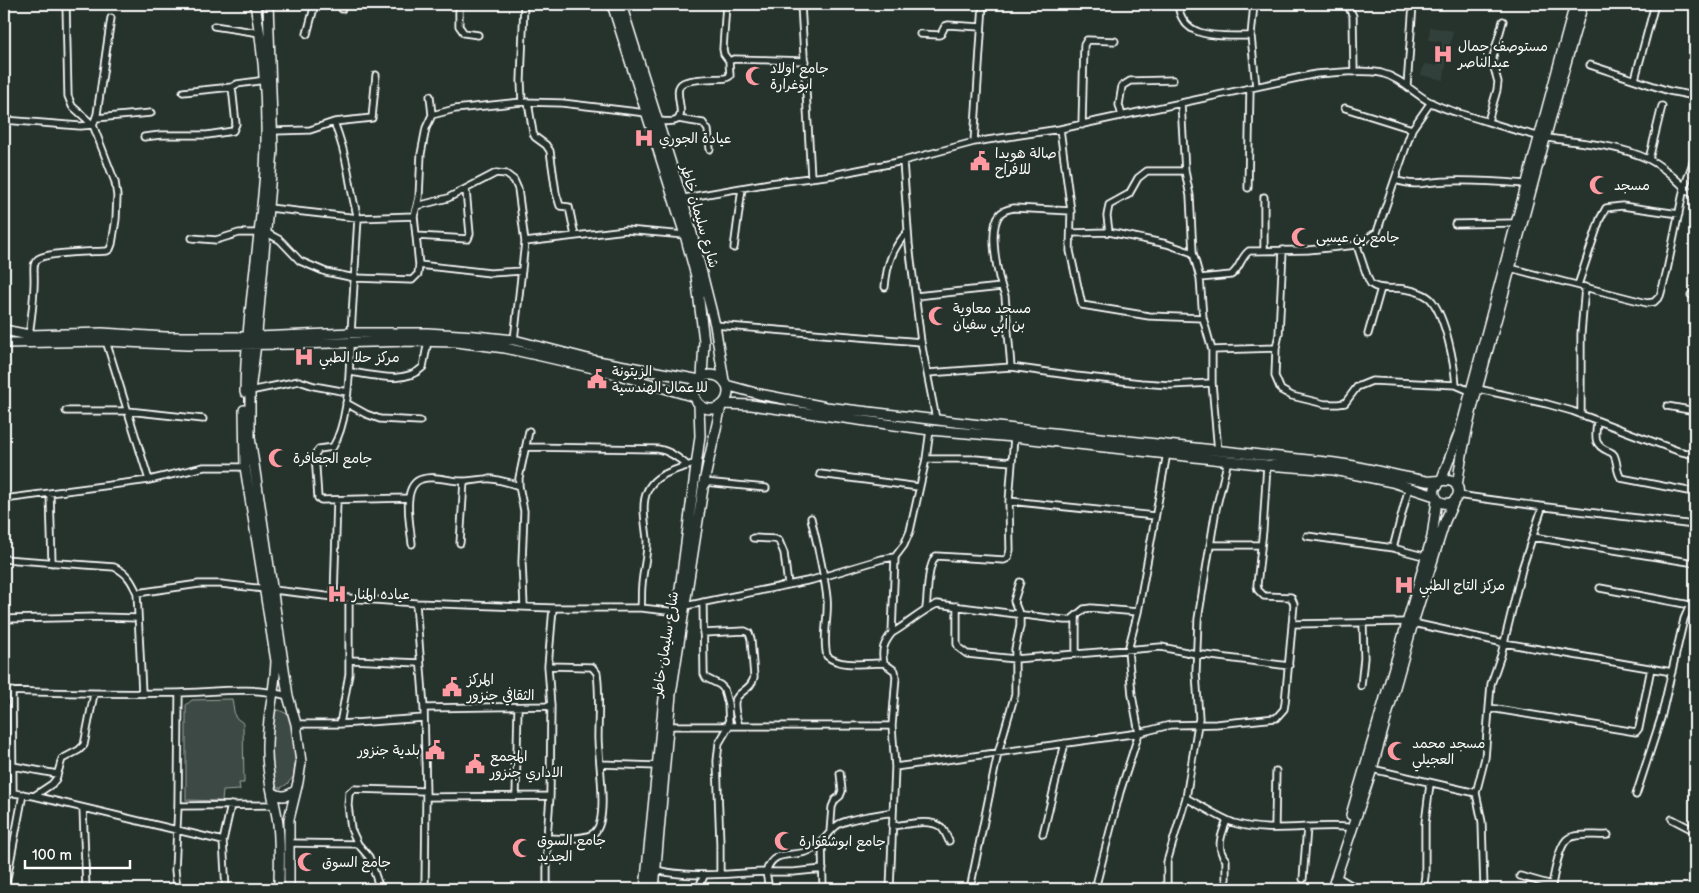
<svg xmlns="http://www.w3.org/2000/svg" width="1699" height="893" viewBox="0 0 1699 893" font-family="'Balsamiq Sans','Playpen Sans Arabic',sans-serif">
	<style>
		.built { fill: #333f3a }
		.green { fill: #3e4944; stroke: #9ea4a2 }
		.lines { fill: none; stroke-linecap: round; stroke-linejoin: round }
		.street-casing { stroke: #fff; stroke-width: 9 }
		.secondary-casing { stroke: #fff; stroke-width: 12 }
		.street { stroke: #26332d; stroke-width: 5.5 }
		.secondary { stroke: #26332d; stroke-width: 9 }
		.labels { text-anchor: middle; stroke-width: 4.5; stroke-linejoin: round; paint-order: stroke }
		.poi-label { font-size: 14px; fill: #fff; stroke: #26332d; text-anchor: start }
		.street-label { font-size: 14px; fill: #fff; stroke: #26332d }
	</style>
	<rect width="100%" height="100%" fill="#26332d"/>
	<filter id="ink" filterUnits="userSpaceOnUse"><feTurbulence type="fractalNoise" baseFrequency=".02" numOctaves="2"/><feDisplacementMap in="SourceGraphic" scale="10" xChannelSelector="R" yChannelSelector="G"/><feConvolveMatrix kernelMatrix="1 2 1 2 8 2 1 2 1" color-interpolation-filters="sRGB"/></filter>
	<g filter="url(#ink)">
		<path class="built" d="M1430,27L1453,31L1443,80L1421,75L1424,64L1437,66L1439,59L1437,58L1439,49H1441L1442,42L1429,40Z"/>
		<path class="green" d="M232,699L235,717L243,723L244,783H239L240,790L223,791L222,801L186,800V705L192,700Z
			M279,710L289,715L295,732V775L287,784L281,788H277L272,785L270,776L272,712Z"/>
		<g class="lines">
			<defs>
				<path id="street" d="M342,4V9
					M459,4V26L464,33L478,35
					M801,4L811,177
					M1178,4C1182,42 1223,35 1251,36
					M1254,4L1251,36L1256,87
					M1347,4L1353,16L1354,72
					M214,26L260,33
					M307,34L315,4
					M920,34L939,35L941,34L945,26L948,25L981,27
					M729,61L734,59L805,61
					M1590,65L1669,91L1695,96
					M1635,79L1655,4
					M1407,86L1413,4
					M183,92L232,87
					M522,102L521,81L524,4
					M528,102L533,133L535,137L546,145L550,151L556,193L560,206L569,207L575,236
					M1181,104L1185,171L1190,196L1193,253L1200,278L1203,318L1212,350V383L1218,451
					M1345,108L1412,129
					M432,115L455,109L522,102L562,103L646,113
					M1122,116L1119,105L1122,86L1130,81L1173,80
					M96,118L151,113
					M678,119L703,123L708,130L710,149
					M4,120L80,126L93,125
					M657,121C662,121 672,123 677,120C687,113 671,89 683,83C693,78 715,79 726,78L730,76L729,61L724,54L723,49L726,4
					M1488,121L1497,90L1498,82L1493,64V57L1503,21
					M334,122L372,118L376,75
					M93,125L97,114L111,18
					M1082,125L1084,45L1087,40L1115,41
					M1060,129L1071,211L1070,251L1082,305L1149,316L1203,318
					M273,131L310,130L334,122C340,138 345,155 348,171C351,187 353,202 358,218L351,333
					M144,137L161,135H207L233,131L236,124L232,87L237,84L265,80
					M974,142L983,4
					M1649,159L1662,106
					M903,161L909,244L921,342L936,419
					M1395,180C1420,188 1425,181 1448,181C1474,180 1500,182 1526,184
					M1248,188L1250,89
					M1264,197V250
					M679,199L770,183L833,175L903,161L974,142L1060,129L1316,74C1337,73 1361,69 1381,73C1401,78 1413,93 1430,102C1447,111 1470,116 1488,122C1507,128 1527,134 1547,138C1581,143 1616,144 1648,159C1666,167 1679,184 1695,196
					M417,206L419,197L421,154L426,128L432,115L430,96
					M269,208L358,218L414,216L417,206L448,198L496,173L506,174L514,180L518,189L525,242L514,340
					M1455,224L1515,223
					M1109,232L1107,216L1109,205L1129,194L1138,178L1147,171H1185
					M267,233L280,240L300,261L326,272L355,278L412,280L418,274L419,265L414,216
					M1071,233L1109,232L1167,244L1193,253
					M416,236L468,239L470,234L466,190
					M192,238L216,240L239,233H259
					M525,242L626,230L685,235
					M1357,245C1359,252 1368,281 1371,284C1379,291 1394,287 1404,289C1413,290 1427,294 1432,301C1446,319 1454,362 1456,385
					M734,248L742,188
					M1283,250L1279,334L1276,348L1275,376L1281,390L1292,396L1325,404H1338L1345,403L1357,387L1372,381L1456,385L1470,391
					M419,265L490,273L522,271
					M1510,268L1647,303L1654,302L1660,296L1666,275L1684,188L1695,157
					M1200,278L1231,275C1240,269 1240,258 1249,251L1308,250L1357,245L1377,232L1412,129L1431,102
					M1578,285L1600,219L1606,208L1622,206L1679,214
					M885,287C887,263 892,249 908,231
					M1691,295L1695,296
					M916,296L1001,287
					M715,325L921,342
					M1368,334L1381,288
					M29,335C32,314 35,294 34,273C34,268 33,263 38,259C47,252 93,252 107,251L110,249L112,244L116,219L117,196L115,182L93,125L72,106L68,96L66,4
					M106,341L149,480
					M350,343C350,372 348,422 333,447L319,449L315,454L318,498L321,500L408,498
					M1212,350L1276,348
					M1011,367L1005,296C998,279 987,229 1000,214C1003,210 1009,209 1014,208L1071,211
					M350,372C373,375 405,385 423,367L428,341
					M928,373L1011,367L1076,376L1141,383L1170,385L1212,383
					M1478,389L1547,404L1572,411L1678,451L1695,455
					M250,391L299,381L314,386L347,392
					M346,403L366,414L380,419L420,421
					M1667,406L1695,411
					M66,411H128L203,419
					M1581,415V334L1585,287
					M1597,421C1596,436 1592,444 1608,451C1612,453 1612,452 1614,455C1618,463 1616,471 1621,478L1688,491L1692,490
					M526,447L658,449C670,451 679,458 688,466
					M926,459H975L1012,462
					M1228,460L1216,509L1198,619L1196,673L1199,718L1186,798C1202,806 1218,817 1234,823C1271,834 1310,824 1347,827
					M820,474L919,487
					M704,482L766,488
					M50,494L52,563
					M1458,495C1537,507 1616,515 1695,525
					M4,499L149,480L204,467H245
					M1009,501L1155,516
					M811,518C817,545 824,571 827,598C829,617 822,637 827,656C841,668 866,663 884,663
					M1307,536L1393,548L1427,557
					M1533,537L1695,563
					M753,538L775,539L779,541L784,553L788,585
					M460,543L464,481
					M412,544C411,528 400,485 422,479C434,475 449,481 461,481C471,482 482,478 492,479C501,480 510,483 519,486
					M1210,545H1261
					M1393,548L1409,487
					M4,559L114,567C127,573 131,580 137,593L142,693
					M1600,588L1690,605
					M137,593L199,584H221L334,597L416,603L553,608H641L677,612
					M334,597L337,500
					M349,598V674L340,724L424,718
					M703,602L704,674L706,678L720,685L724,689L728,704L729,726L719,743L717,761L720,844V874
					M416,603L424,708L426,797L425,889
					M524,606L522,562L524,511L519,486V478L529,431
					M685,606L812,580L882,559L895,557
					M957,606V644L959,648L967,654L1015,659L1161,647L1196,654L1289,666
					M641,608C642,600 641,592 642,585C643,569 648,554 647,539C646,529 644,518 644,508C644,475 671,471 697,463
					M926,608C928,594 927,567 936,556L1004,560L1008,558L1010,550L1009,501L1014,437
					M4,619L98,617L138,618
					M1413,623L1504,643L1672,672
					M1292,624L1407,622
					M703,633L745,631L749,633L751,639L754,677C752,690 736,692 735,702C734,709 737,719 739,726
					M892,633C908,624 921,611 937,604L1064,620H1071L1084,609L1091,608L1138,612
					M1076,654V617
					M350,660L420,663
					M1361,686L1364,658L1363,623
					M4,691C62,693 120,694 179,693C215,692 253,686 288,696
					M12,691L13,793
					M424,708L551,706
					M1490,708L1636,732L1639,728L1651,668
					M296,724H340
					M668,726H892
					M600,764L657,766
					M13,766L57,774
					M895,767L1139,733L1170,725L1216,724L1276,718L1284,709L1285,703L1294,604L1291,597L1264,596L1258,590L1257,585L1263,530L1267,465
					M1372,769L1476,793
					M1636,795L1661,718L1684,619L1690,605L1695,606
					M34,796L52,784L56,779L62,759L79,750L84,745L94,694
					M516,796L518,707
					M4,797L13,793L34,796L223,841L231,805
					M426,797L550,796
					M178,806L274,805
					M83,808L86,889
					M1672,819L1695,831
					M892,826C905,825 930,818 941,827C945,831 947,837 949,841
					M1275,828L1276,771
					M830,832L832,807L835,800L840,796L842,791L840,773
					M1043,834L1065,743
					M547,838C559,838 586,841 595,832C609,819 598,758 598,738C598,717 600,695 597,673L592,667L548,666
					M223,841L226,889
					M822,841L823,889
					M288,843L358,844
					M656,870C694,879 728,873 766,872C774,847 792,859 811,850C823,845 828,831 839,824C853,817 877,815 893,812
					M1336,876L1358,889
					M1520,876L1552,885
					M1226,879V860C1215,848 1222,833 1227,820
					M1303,879L1307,827
					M1167,885V862L1186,798
					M5,889L23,794
					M177,889L175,870L178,806L179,693
					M380,889L369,857L358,844L351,829L348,805L349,793L354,789L425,791
					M547,889V838L550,796L551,706L548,666L553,608
					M698,889L704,876
					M769,889L766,872H793L823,869
					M890,889L895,767L892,726L896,677L895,671L884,663C881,650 884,643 892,633L895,557L904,545L910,531L926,459L930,430
					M970,889L998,753L1015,694V649L1020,626V616L1014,601L1020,582
					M1095,889L1120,792L1139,733L1132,695L1128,650L1138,612L1167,453
					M1358,889L1361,888L1368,889
					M1423,889L1425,876V823L1430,784
					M1484,889L1482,822L1476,793L1485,758L1491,684L1501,655L1522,569L1542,508
					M1551,889C1554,878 1558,844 1569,838C1579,833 1596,836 1608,835"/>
				<path id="secondary" d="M268,4L273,150L256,344L250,391V437L288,696L296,724L301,762L298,782L289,819V889
					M612,4L685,235L696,276L704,341L702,378
					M621,4L688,218L715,325L724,381
					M4,330L29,335L102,333L165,337H257L351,333H427L475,336L514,340L592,360L700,380
					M4,343L106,341L187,345L293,344L411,341L456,342L505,348L541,356L602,370L695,397
					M694 392a17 17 0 1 1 34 0a17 17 0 1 1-34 0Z
					M726,385L759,394L826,407L1015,429L1308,460C1323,462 1339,463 1354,466C1378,471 1402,477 1426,481C1434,482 1446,478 1453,482C1462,488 1459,499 1450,503C1440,505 1433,498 1435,488L1441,481L1461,428L1575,4
					M245,392C246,318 260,245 265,171C268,115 265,59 255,4
					M723,404L751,405L930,430L1014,437L1267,465L1334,470L1392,482L1435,496
					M244,410L245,467L276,661C275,692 266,722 267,752C267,775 273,795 277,817C281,840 279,865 279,889
					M1457,487C1465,423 1485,362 1502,299C1528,201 1554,102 1583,4
					M272,792C281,798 286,797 295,791
					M1351,815L1432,537L1437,500
					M645,889L665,688L677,612L700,436L699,404
					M654,889L671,694L704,482L721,406
					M1332,889L1372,769L1413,623L1439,540L1445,521L1454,501"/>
			</defs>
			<use href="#street" class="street-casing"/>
			<use href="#secondary" class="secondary-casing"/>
			<use href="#street" class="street"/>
			<use href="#secondary" class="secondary"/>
		</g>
	</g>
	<defs>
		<symbol id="hospital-bare" viewBox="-9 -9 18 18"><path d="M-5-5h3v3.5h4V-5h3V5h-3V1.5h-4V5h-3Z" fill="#ff9aa2" stroke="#26332d" stroke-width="2.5" paint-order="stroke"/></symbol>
		<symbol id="mosque-bare" viewBox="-9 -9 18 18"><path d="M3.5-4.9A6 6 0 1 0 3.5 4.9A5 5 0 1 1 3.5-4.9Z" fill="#ff9aa2" stroke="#26332d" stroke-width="2.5" paint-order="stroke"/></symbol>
		<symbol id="civic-bare" viewBox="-9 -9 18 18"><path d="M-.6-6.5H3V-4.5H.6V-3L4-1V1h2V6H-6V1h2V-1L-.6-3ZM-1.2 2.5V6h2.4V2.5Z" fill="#ff9aa2" stroke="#26332d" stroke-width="2.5" paint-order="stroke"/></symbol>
	</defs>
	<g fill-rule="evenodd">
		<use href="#hospital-bare" x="1429" y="40" width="28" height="28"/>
		<use href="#mosque-bare" x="741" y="62" width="28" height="28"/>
		<use href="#hospital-bare" x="630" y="124" width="28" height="28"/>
		<use href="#civic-bare" x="966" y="147" width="28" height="28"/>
		<use href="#mosque-bare" x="1585" y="171" width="28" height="28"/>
		<use href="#mosque-bare" x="1287" y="223" width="28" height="28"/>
		<use href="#mosque-bare" x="924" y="302" width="28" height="28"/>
		<use href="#hospital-bare" x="290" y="343" width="28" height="28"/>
		<use href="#civic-bare" x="583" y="365" width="28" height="28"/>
		<use href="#mosque-bare" x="264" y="444" width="28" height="28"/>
		<use href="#hospital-bare" x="1390" y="571" width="28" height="28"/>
		<use href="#hospital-bare" x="323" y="580" width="28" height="28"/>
		<use href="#civic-bare" x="438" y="673" width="28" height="28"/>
		<use href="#civic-bare" x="421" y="736" width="28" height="28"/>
		<use href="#mosque-bare" x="1383" y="737" width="28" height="28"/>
		<use href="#civic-bare" x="461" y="750" width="28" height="28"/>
		<use href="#mosque-bare" x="770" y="827" width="28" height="28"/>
		<use href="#mosque-bare" x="508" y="834" width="28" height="28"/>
		<use href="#mosque-bare" x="293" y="848" width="28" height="28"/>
	</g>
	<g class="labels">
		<g class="poi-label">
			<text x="1458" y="51">مستوصف جمال<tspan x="1458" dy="16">عبدالناصر</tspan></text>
			<text x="770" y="73">جامع اولاد<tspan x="770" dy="16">ابوغرارة</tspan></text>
			<text x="659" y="143">عيادة الجوري</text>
			<text x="995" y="158">صالة هويدا<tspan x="995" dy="16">للافراح</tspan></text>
			<text x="1614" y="190">مسجد</text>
			<text x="1316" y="242">جامع بن عيسى</text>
			<text x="953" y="313">مسجد معاوية<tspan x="953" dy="16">بن ابي سفيان</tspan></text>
			<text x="319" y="362">مركز حلا الطبي</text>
			<text x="612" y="376">الزيتونة<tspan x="612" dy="16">للاعمال الهندسية</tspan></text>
			<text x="293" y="463">جامع الجعافرة</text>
			<text x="1419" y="590">مركز التاج الطبي</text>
			<text x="352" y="599">عياده المنار</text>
			<text x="467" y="684">المركز<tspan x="467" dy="16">الثقافي جنزور</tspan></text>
			<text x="1412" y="748">مسجد محمد<tspan x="1412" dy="16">العجيلي</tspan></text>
			<text x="420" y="755" text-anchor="end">بلدية جنزور</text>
			<text x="490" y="761">المجمع<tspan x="490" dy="16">الاداري جنزور</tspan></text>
			<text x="537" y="845">جامع السوق<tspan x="537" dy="16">الجديد</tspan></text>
			<text x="799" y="846">جامع ابوشقوارة</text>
			<text x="322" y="867">جامع السوق</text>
		</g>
		<g class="street-label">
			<text transform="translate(700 216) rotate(74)" y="5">شارع سليمان خاطر</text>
			<text transform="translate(665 644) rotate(-81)" y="5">شارع سليمان خاطر</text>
		</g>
	</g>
	<rect width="1699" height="893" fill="none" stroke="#26332d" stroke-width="20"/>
	<rect x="10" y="10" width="1679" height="873" fill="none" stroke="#fff" stroke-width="2" filter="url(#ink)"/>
	<path d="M25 860v8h105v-8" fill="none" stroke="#ffffff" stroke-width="2.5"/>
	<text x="32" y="860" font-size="15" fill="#ffffff" stroke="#26332d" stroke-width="4" paint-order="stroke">100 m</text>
</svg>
